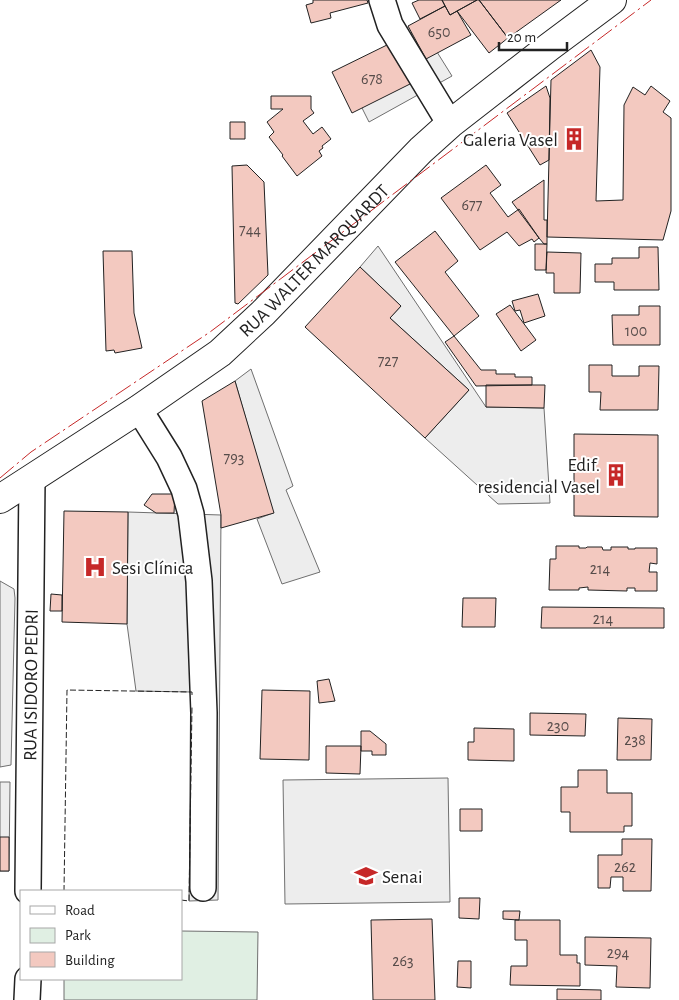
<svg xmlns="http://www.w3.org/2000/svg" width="679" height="1000" viewBox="0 0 679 1000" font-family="'Alegreya Sans',sans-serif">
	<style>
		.green { fill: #e0efe3; stroke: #6f6f6f }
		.parking { fill: #ededed; stroke: #6f6f6f }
		.building { fill: #f3c9c0; stroke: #222 }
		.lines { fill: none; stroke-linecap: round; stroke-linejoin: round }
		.minor-casing { stroke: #222; stroke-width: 28 }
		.major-casing { stroke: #222; stroke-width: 30 }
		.minor { stroke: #fff; stroke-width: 25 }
		.major { stroke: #fff; stroke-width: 28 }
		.fence { stroke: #222; stroke-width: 1; stroke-dasharray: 6 2.5; stroke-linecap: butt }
		.power { stroke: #c62828; stroke-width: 1; stroke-dasharray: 18 4 2.5 4; stroke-linecap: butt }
		.labels { text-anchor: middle; stroke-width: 4; stroke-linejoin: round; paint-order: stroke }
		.number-label { font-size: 16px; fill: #564c4a }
		.poi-label { font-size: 19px; fill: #222; stroke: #fff; text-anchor: end }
		.street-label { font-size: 19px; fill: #222; stroke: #fff }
	</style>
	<rect width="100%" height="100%" fill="#fff"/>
	<path class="green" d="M181,931L258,932L257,1000H64V979H181Z"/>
	<path class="parking" d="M422,28L452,76L369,122L362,108L391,43Z
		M378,246L486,407L544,408L550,503L498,504L425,438L469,390L390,318L401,306L360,267Z
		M251,369L293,486L286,490L320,572L282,584L257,519L273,513L235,381Z
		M128,512L221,515L218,900L189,901L192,692L136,691L127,624Z
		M0,581L14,589L15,598L11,765L0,767Z
		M448,778L450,902L285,904L283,780Z
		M0,782H10L9,871H0Z"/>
	<path class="building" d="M313,0H367L368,3L330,13L331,18L311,23L306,5L313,3Z
		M419,0H442L445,6L420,19L412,3Z
		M442,0H477L450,15Z
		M477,0H479L508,38L489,53L457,11Z
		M479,0H561L508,38Z
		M445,6L450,15L457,11L471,35L426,59L408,26Z
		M391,43L412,83L352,113L332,72Z
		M591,50L600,67L596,201L623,200L624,105L633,87L645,95L651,86L670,101L663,112L671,118V211L663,240L547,237L551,80Z
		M546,86L550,98L549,160L540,165L507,113Z
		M271,96H311V109L314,113L303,121L313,134L322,127L331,139L322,146L323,148L319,151L322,156L297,176L282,156L283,155L269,137L274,132L267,122L283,109H271Z
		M230,122H245V139H230Z
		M247,165L264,182L268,275L238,304L235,303L232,166Z
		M486,165L501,185L490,193L508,217L519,209L539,238L534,242L532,239L519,246L507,232L480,250L441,198Z
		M544,180V220H547V244H544L539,238L512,202Z
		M435,231L458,261L445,272L479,316L454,336L395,262Z
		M535,244H547L546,270H535Z
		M639,247H658L659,290H614V282H595V264H612V258H639Z
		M103,251H132L134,313L142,348L115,353L114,350L106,351Z
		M547,252L581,253L580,293H554V273H546Z
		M360,267L401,306L390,318L469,390L425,438L305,327Z
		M538,294L545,316L524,323L520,310L515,311L512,301Z
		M510,305L536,340L521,351L496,314Z
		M639,306H660V345H613L612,315H639Z
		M454,336L481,370H496V374H515V377H532V385L476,386L445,342Z
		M589,365H612V376H639V366H659L658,410H600L601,392H589Z
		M235,381L274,513L221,528V515L202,401Z
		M486,385H545L544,408L486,407Z
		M574,434L658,435V517L574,516Z
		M152,494H175L174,513H156L144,505Z
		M64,511L128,512L127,624L62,622Z
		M556,546H579V548H586L587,547H602L603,550H611V547H628V549H635V548H657V564L650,563L649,572H657V591H635V588H627V591L588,590V587L579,588V590H549L550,559H556Z
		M51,594L62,595V611H50Z
		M463,598H496L495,627H462Z
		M542,607L664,608V628H541Z
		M329,679L335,701L319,703L317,681Z
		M262,690L310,691L309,760L260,759Z
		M530,713L586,714L585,736L530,735Z
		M618,718L652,719L651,760H617Z
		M474,728L514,729V761L468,760V742H474Z
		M361,731H370L386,744V755H372V751H361Z
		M326,746H361L360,774L326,773Z
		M578,770H607V793H632V826H624V832H570V812H561V787H578Z
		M460,809H482V831H460Z
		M0,837H9V871H0Z
		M622,839H652L651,891H623V877H611L610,888H598V855H622Z
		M459,898H480L479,919L459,918Z
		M503,911H520L519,920L503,919Z
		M432,919L435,1000H373L371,920Z
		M515,920H560V955H577V963H580V986L510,985L511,966H527V940H515Z
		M585,937L651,938L650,988L616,987L617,966L585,965Z
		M458,961H471V988L457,987Z
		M557,989L601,990V1000H557Z"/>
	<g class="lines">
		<defs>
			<g id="minor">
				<path d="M382,0L390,25L450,124"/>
				<path d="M139,409L169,457L184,489L191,514L199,581L204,713L203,888"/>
				<path id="s1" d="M28,891L32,478"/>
				<path d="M27,1000L28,979"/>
			</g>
			<g id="major">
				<path id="s2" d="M0,499L139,409L220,353L263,313L421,150L450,124L549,47L612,0"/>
			</g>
		</defs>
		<use href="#minor" class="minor-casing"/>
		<use href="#major" class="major-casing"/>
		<use href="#minor" class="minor"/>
		<use href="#major" class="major"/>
		<path class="fence" d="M64,891L67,690L192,692V696
			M181,900L189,901L192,706"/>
		<path class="power" d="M0,478L31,452L210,332L651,0"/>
	</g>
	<defs>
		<symbol id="building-bare" viewBox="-9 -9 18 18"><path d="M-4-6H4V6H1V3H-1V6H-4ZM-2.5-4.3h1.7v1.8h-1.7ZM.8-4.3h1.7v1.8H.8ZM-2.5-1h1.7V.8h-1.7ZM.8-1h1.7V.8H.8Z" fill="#c62828" stroke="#fff" stroke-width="2.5" paint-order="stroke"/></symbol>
		<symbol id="hospital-bare" viewBox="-9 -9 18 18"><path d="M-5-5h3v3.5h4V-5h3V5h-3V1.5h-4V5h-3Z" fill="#c62828" stroke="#fff" stroke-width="2.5" paint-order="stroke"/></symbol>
		<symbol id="university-bare" viewBox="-9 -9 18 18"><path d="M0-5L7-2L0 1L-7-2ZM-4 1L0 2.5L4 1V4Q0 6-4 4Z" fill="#c62828" stroke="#fff" stroke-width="2.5" paint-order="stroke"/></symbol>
	</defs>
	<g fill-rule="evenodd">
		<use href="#building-bare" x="558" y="123" width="32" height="32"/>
		<use href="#building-bare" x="600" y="459" width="32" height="32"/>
		<use href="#hospital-bare" x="79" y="551" width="32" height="32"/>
		<use href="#university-bare" x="350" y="860" width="32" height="32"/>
	</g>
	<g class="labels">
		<g class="number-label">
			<text x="439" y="37">650</text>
			<text x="372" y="84">678</text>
			<text x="472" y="210">677</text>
			<text x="250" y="235">744</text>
			<text x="636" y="336">100</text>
			<text x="388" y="366">727</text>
			<text x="234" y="463">793</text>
			<text x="600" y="574">214</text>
			<text x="603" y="624">214</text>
			<text x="558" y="731">230</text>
			<text x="635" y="745">238</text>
			<text x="625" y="872">262</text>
			<text x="618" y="958">294</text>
			<text x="403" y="966">263</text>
		</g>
		<g class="poi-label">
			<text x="558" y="146">Galeria Vasel</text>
			<text x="600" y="471">Edif.<tspan x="600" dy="22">residencial Vasel</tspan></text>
			<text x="112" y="574" text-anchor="start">Sesi Clínica</text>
			<text x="382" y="883" text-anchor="start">Senai</text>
		</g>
		<g class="street-label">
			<text dy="7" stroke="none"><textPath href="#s2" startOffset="396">RUA WALTER MARQUARDT</textPath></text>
			<text dy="7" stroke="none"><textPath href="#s1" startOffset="206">RUA ISIDORO PEDRI</textPath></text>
		</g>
	</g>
	<rect x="20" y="890" width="162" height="90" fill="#ffffff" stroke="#a7a7a7"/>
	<rect x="30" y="906" width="25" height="8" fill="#ffffff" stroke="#a7a7a7"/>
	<text x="65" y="915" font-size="15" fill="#222222">Road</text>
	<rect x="30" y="928" width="25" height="15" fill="#e0efe3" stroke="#a7a7a7"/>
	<text x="65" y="940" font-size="15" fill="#222222">Park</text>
	<rect x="30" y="952" width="25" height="15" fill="#f3c9c0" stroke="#a7a7a7"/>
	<text x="65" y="965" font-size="15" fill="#222222">Building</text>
	<path d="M499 42v8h68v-8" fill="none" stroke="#222222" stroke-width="2.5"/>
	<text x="507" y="42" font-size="15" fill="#222222" stroke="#ffffff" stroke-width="4" paint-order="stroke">20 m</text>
</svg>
